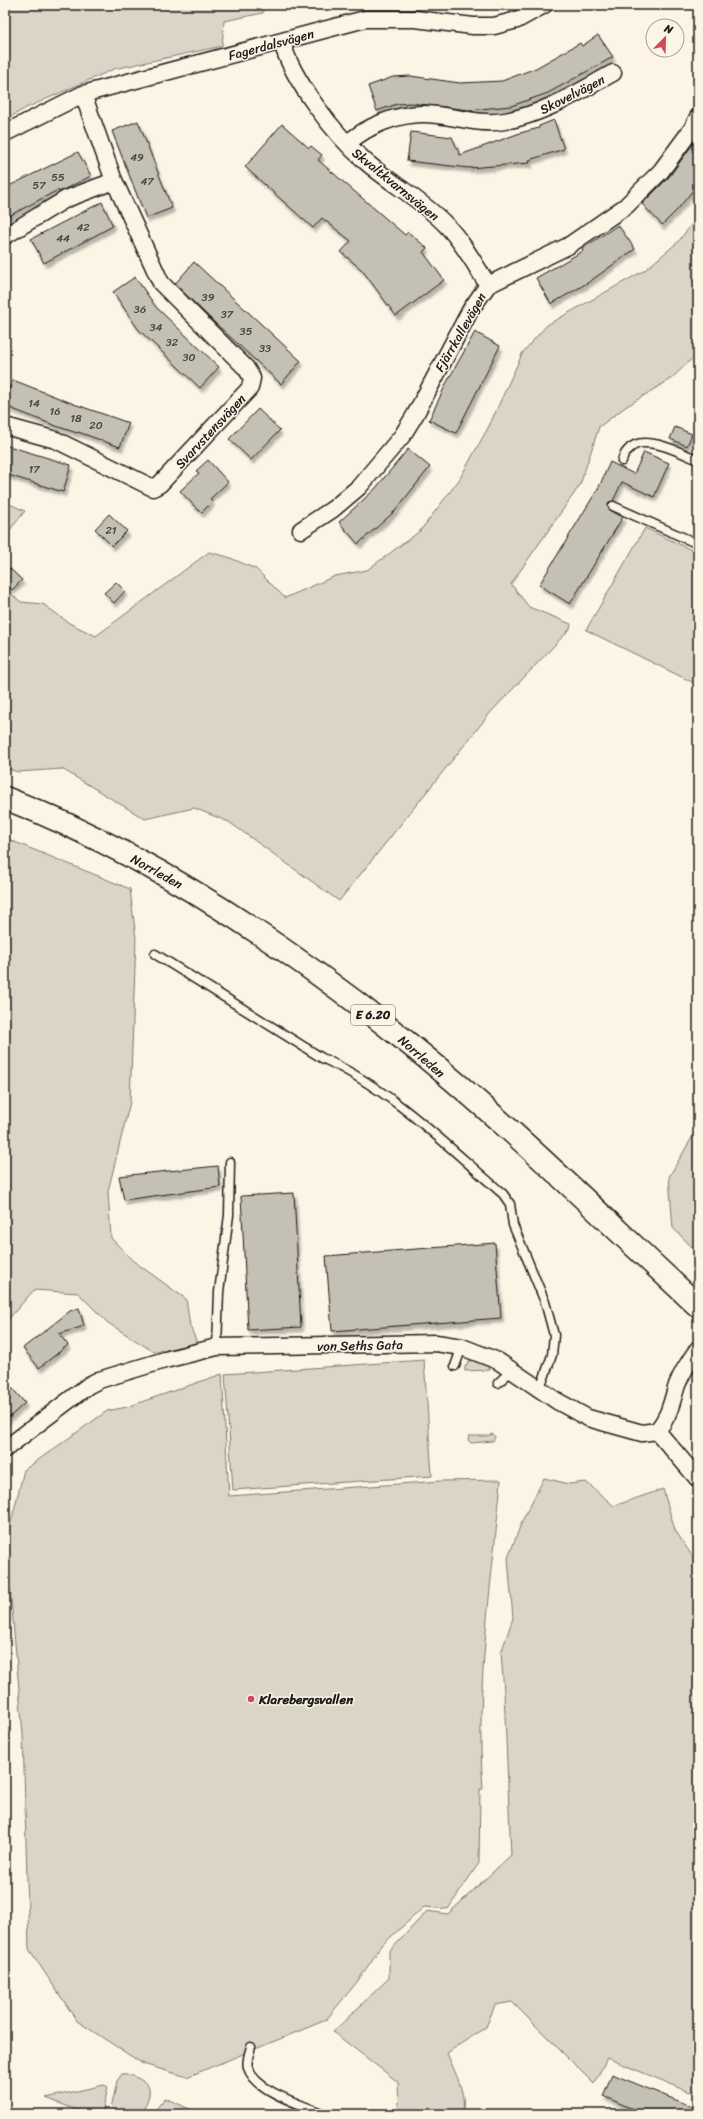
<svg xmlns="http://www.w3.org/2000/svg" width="703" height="2119" viewBox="0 0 703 2119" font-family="Sriracha,sans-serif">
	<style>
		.green { fill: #dbd5c8; stroke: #7c7872 }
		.building { fill: #c4c0b3; stroke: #1c1c1c; filter: url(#shadow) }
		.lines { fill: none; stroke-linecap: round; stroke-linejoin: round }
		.service-casing { stroke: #1c1c1c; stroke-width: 11 }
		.minor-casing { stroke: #1c1c1c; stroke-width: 19 }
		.trunk-casing { stroke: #1c1c1c; stroke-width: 25 }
		.service { stroke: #fcf5e5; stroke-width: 8 }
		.minor { stroke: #fcf5e5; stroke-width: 16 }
		.trunk { stroke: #fcf5e5; stroke-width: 22 }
		.poi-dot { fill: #d1495b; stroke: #fcf5e5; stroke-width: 1.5 }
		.labels { text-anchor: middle; stroke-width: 3; stroke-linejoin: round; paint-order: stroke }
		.number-label { font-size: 11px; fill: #464542 }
		.shield { fill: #fcf5e5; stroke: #5f5d58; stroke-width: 1 }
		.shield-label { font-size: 12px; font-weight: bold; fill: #1c1c1c }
		.street-label { font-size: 13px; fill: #1c1c1c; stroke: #fcf5e5 }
		.poi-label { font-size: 13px; font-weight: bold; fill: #1c1c1c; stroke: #fcf5e5; text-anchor: start }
	</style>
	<defs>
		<filter id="shadow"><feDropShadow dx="2.5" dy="4.5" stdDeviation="1" flood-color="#0004"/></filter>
	</defs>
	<rect width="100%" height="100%" fill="#fcf5e5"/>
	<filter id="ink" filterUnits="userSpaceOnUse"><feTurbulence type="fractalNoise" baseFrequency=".025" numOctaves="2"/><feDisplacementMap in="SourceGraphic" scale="8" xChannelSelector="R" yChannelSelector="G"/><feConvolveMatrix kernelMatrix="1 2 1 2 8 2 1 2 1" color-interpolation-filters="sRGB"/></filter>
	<g filter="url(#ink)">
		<path class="green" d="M5,5H265L263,13L224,21L222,46L114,69L26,108L5,120Z
			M698,216V353L672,378L624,408L599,427L580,485L511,584L529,607L571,624L570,629L491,712L339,901L229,822L194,808L145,819L62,769L18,772L5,768V589L21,602L43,604L69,623L96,636L209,552L228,557L256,569L285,598L335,576L367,570L420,531L459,480L489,426L523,352L547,325L645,270L678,242Z
			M5,502L25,511L5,536Z
			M645,528L698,553V685L586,630Z
			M5,838L130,889L136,939L130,1102L108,1191L111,1238L132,1260L186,1299L190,1326L197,1343L154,1352L108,1323L78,1293L34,1290L5,1323Z
			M698,1127V1253L673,1228L669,1177Z
			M424,1360L432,1476L233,1490L225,1374Z
			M476,1360L488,1365L490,1370L465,1371V1367L469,1361Z
			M222,1374L229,1496L441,1481L501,1480C492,1583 475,1686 483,1789H480L479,1863L448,1909L424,1907L383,1944L357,1982L326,2020L187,2077L143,2064L77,2021L29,1949L23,1734L6,1542L24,1470L107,1411L127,1407Z
			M493,1434L495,1437L493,1441L471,1443L468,1440L469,1436H487Z
			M544,1478L569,1484L586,1482L614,1506L663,1489L675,1530L698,1565V2089L690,2092L607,2058L594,2084L512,2002L495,2005L486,2027L447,2053C454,2071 468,2095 462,2114H399L398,2082L333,2032L389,1978V1952L427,1911L448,1914L511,1855L504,1692L501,1653L513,1618L508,1558L523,1519Z
			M122,2074C128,2073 132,2076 137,2078C157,2086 148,2098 142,2114H110L117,2081Z
			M104,2085L108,2087L102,2114H87L46,2098Z
			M165,2098L201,2114H152Z"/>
		<path class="building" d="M598,35L613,57L548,93L511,106L469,110L411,103L397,104L377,111L368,86L393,77L410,76L460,83L502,81L536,68L580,43L582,46Z
			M554,120L564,149L529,160L530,163L469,168L407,161L411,132L452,137L460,155L520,133L539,128V126Z
			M138,121L172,208L146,218L112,131Z
			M282,124L309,148L311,146L322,155L318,160L405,235L408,232L427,248L423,252L444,280L396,316L362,270L341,252L351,241L322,218L313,228L245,167Z
			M698,137V184L677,210L662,225L642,204L669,177Z
			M78,152L91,176L59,192L58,190L5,218V188Z
			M102,202L113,226L44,263L31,239Z
			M618,225L635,249L589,282L551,304L536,278L583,251L582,249Z
			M194,262L301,361L281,384L214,322L175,284Z
			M135,277L156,307L219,367L200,388L138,329L113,292Z
			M475,332L500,346L456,433L429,420L447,382Z
			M13,380L74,404L129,423L120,447L78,432L77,433L56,426L5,406V399Z
			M258,409L280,430L251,460L229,439Z
			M675,427L692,434L687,446L670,439Z
			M5,445L71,465L63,492L5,474Z
			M408,449L430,467L395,511L358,544L339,522L375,489Z
			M644,452L669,463L654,497L622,482L613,501L609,502L608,506L610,511L623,517L570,604L539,585L599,487L610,462L634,474Z
			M208,460L228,482L210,499L212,502L201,513L180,491L199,473L196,471Z
			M109,514L127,531L112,546L95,529Z
			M5,564L22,580L12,590L5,583Z
			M116,582L125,591L114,603L104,593Z
			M218,1166L220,1187L124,1200L119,1176Z
			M294,1193L301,1327L248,1330L241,1196Z
			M495,1243L501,1318L332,1331L326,1256Z
			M79,1308L84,1326L59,1334L68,1345L39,1368L23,1348L70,1311Z
			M5,1380L25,1403L5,1421Z
			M612,2074L698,2109V2114H644L603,2096Z"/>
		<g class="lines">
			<defs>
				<path id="service" d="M622,461C623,457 625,453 628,450C642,432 682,453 698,460
					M613,506L698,544
					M155,954L322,1058C391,1089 446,1145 503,1194L510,1204L513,1225L545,1302L554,1335L552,1355L544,1378L538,1388
					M217,1347L219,1292L229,1215L230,1162
					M455,1366L462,1347
					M498,1383L512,1370
					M251,2047C249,2054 246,2061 248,2068C256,2092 303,2105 324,2114"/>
				<path id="minor" d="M282,42C292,80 335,135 365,161C390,183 422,200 446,225C463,242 475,265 488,285
					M5,133L83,94L365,19H415L473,26H494L517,20L544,5
					M348,143C367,126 397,114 423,114C451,114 476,126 505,121C544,114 578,92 613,73
					M5,236L66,199L114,181
					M5,426L56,440L153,488L160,484L250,388L252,378L246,368L161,283L113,178L83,94
					M301,530L333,509L359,487L402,436L415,415L471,309L488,285L568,246L626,206L661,171L692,129L698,117
					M657,1431C670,1415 671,1404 677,1385C682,1372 690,1360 698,1349
					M657,1431L698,1479
					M5,1449L89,1385L99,1380L165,1360L217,1347L436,1343L462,1347L498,1361L557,1401L588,1418L642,1433L657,1431"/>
				<path id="trunk" d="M5,798C148,854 279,940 398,1035C503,1118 600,1215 698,1306"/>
			</defs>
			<use href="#service" class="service-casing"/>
			<use href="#minor" class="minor-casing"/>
			<use href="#trunk" class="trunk-casing"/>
			<use href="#service" class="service"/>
			<use href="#minor" class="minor"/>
			<use href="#trunk" class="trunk"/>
		</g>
	</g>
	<circle class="poi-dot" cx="251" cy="1699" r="4"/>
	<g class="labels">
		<g class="number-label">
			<text x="137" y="161">49</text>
			<text x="58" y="181">55</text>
			<text x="147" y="185">47</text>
			<text x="39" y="189">57</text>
			<text x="83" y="231">42</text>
			<text x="63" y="242">44</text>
			<text x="208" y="301">39</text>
			<text x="140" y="313">36</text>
			<text x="227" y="318">37</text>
			<text x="156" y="331">34</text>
			<text x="246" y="335">35</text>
			<text x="172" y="346">32</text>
			<text x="265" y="352">33</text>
			<text x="189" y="361">30</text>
			<text x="34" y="407">14</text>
			<text x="55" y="415">16</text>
			<text x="76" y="422">18</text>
			<text x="96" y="429">20</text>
			<text x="34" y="473">17</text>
			<text x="111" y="534">21</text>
		</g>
		<rect class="shield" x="351" y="1005" width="44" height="20" rx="3"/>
		<g class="shield-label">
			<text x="373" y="1019">E 6.20</text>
		</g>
		<g class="street-label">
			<text transform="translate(271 44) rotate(-15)" y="5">Fagerdalsvägen</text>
			<text transform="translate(572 94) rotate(-27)" y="5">Skovelvägen</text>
			<text transform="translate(396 184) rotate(39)" y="5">Skvaltkvarnsvägen</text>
			<text transform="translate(460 332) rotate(-60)" y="5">Fjärrkallevägen</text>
			<text transform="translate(210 431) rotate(-47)" y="5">Svarvstensvägen</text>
			<text transform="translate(157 871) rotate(29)" y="5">Norrleden</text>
			<text transform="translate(422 1056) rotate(41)" y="5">Norrleden</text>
			<text transform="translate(360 1345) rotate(-1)" y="5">von Seths Gata</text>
		</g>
		<g class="poi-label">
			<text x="259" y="1704">Klarebergsvallen</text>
		</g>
	</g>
	<rect width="703" height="2119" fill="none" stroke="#fcf5e5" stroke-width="20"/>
	<rect x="10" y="10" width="683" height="2099" fill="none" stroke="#1c1c1c" stroke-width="1.5" filter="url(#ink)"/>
	<g transform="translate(665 38) rotate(23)"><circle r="19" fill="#fcf5e5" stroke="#a29e95"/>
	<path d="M0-3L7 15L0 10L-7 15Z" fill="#d1495b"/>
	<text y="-6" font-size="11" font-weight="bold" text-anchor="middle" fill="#1c1c1c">N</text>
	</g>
</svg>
